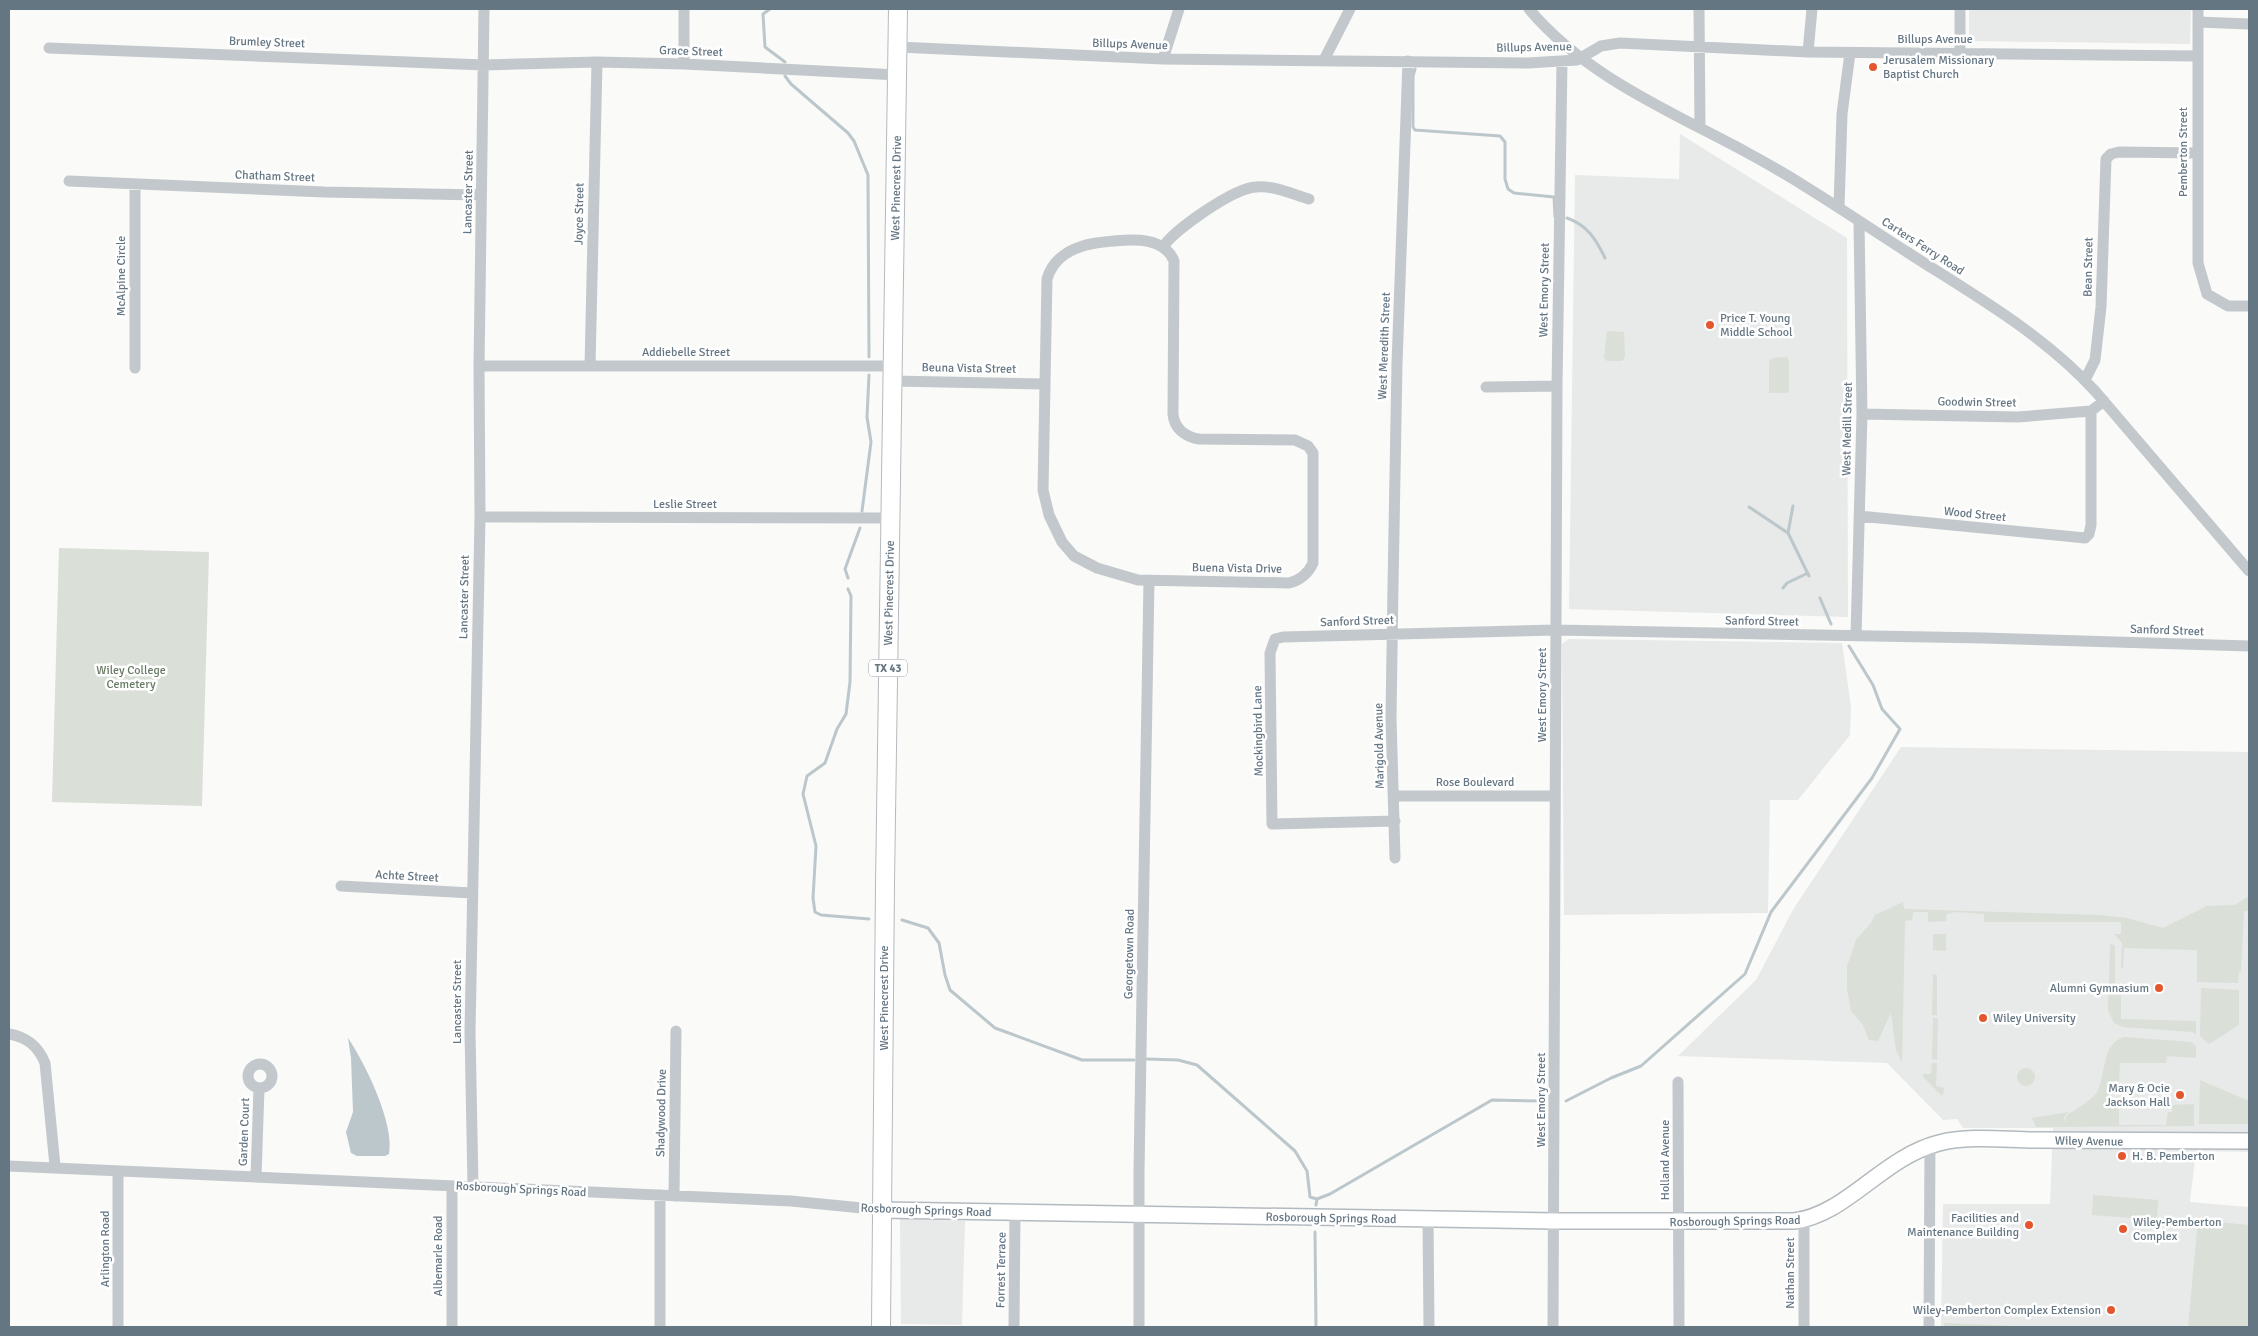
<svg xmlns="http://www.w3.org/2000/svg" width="2258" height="1336" viewBox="0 0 2258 1336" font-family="Signika,sans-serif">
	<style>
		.built { fill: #e8e9e9 }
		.green { fill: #dadfd7 }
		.water { fill: #bbc7cb }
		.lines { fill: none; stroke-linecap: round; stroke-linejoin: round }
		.stream { stroke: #bbc7cb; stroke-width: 3 }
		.secondary-casing { stroke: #b3babf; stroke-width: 18 }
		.primary-casing { stroke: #b5babe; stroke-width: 20 }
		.street { stroke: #c3c8cc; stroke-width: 11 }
		.secondary { stroke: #fff; stroke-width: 15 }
		.primary { stroke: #fff; stroke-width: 18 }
		.poi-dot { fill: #e4572e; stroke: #fff; stroke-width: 2 }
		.labels { text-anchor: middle; stroke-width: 5; stroke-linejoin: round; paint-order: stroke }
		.shield { fill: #fff; stroke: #939fa8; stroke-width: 1 }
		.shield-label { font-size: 11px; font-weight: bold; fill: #657683 }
		.street-label { font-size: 12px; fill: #657683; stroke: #fff }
		.poi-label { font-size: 12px; fill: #657683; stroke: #fff; text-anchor: start }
		.park-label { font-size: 12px; fill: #687a64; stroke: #fff }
	</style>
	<rect width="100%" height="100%" fill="#fafaf8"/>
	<path class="built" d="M1969,9H2191L2190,44L1969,41Z
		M1680,134L1847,238L1848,617L1569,609L1575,175L1679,179Z
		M1569,639L1842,643L1851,707L1850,735L1798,800H1770L1768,913L1564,915L1562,644Z
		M1901,747L2249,752V1152L2196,1151L2190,1202L2249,1207V1327H1941L1943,1204H2050L2053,1128H1963L1957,1119L1943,1120L1887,1063L1678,1056L1756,980L1794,908Z
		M900,1219L965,1221L962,1325L901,1324Z"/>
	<path class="green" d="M1607,331L1624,332L1625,357L1622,361H1607L1604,358Z
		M1787,357L1789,361V390L1787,393H1769V361L1773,358Z
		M59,548L209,552L202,806L52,802Z
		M2249,896V911H2244L2241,971L2239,972L2238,983L2197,982V950L2124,948L2123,968H2121L2122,943L2114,934H2121V922H1984V914L1956,912L1947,914L1946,921L1928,922V912H1913L1912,920L1905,921L1902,1063L1896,1050L1891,1013L1878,1041L1869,1040L1863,1025L1851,1011L1847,989V966L1856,940L1871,923L1875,915L1903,902L1904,909L2101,915L2127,918L2163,928L2207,906L2235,905Z
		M1933,934H1946V951L1933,950Z
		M2110,944L2114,945L2115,947V995H2121V1019L2196,1021V1034L2192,1032L2123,1027L2114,1023L2108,1010Z
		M1933,974L1937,975V1015H1932Z
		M2201,988L2239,990V1025L2209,1044L2200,1036Z
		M1933,1018H1938L1937,1060L1932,1059Z
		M2124,1037L2191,1042L2196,1046V1058L2167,1056L2166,1063H2120L2119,1081L2110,1082L2111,1107H2119V1125H2166L2168,1112H2172V1105L2194,1104V1126L2036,1127L2032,1118L2069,1112L2064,1117L2066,1123V1116C2076,1108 2089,1103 2097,1092C2106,1077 2101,1043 2124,1037Z
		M1932,1063H1937L1936,1086L1944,1088L1943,1095H1941L1923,1077V1074H1931Z
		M2017 1077a9 9 0 1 1 18 0a9 9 0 1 1-18 0Z
		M2200,1080L2249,1101V1124H2199Z
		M2093,1195L2158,1200L2157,1220L2092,1215Z
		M2198,1220L2249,1225V1327H2188Z
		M1944,1323L2042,1327H1944Z"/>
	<path class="water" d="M348,1038C365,1063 395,1124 389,1154L385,1156H357L351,1153L346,1132L353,1112L351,1058Z"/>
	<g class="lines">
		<path class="stream" d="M770,9L763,14L765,47L785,62
			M1415,69L1413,76V127L1415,130L1500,136L1505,142V179L1508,189L1514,193L1554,197L1555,217
			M785,76L791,84L848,133L854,141L868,175L869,357
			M1567,218C1587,225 1596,239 1605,258
			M1749,507L1788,533L1809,576
			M862,511L871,442L867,417L869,375
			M1788,533L1793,506
			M848,578L845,569L860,528
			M1783,588L1787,583L1808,573
			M848,589L851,596L850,682L846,714L837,729L825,763L807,776L803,794L816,846L813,898L815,912L821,915L869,919
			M1820,598L1831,624
			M902,920L928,928L939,943L945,975L950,990L995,1028L1082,1060H1134
			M1147,1059L1178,1060L1197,1065L1295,1151L1307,1171L1310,1197L1317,1199
			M1566,1101L1611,1078L1641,1066L1745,974L1771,912L1872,778L1900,729L1882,709L1873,685L1849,646
			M1316,1205L1317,1199L1330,1194L1492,1100L1543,1101
			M1315,1232L1316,1327"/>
		<defs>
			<path id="secondary" d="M882,1210L1554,1221H1794C1846,1215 1883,1157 1939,1143C1970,1135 2006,1140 2037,1140C2108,1140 2179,1140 2249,1141"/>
			<path id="primary" d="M881,1327L885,883L898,9"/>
		</defs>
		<use href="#secondary" class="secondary-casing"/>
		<use href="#primary" class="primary-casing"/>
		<path class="street" d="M1529,9C1585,76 1672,112 1746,152C1802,182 1854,218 1907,252C1972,294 2042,333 2095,391L2249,571
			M1699,9L1700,127
			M2198,9V263L2207,294L2228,306H2249
			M2198,22L2249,24
			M898,47L1163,59L1528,63L1577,60L1601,46L1620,43L1808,52L2197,56
			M49,48L484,65L597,62L684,64L898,75
			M1808,52L1812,9
			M1960,52V9
			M1163,59L1179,9
			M1324,60L1350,9
			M684,64V9
			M69,181L324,192L481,195
			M1839,207L1842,114L1850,53
			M1134,240C1150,240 1168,245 1174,261L1173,414C1174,428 1185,437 1199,439L1295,440L1308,446L1313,453V563C1308,574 1301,580 1289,583L1138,580L1097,568L1074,556L1062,542L1049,515L1043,490L1047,279C1058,242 1102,241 1134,240Z
			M1163,247C1175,229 1234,188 1256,187C1273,185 1292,194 1309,199
			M479,366H893
			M590,366L597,62
			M135,368V184
			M2085,380L2095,360L2101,307L2106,159L2111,154L2119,152L2196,153
			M893,381L1044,384
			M1486,387L1557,386
			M1862,414L2018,417L2091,411
			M1859,516L2085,538L2089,534L2091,525V411L2104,401
			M480,517L890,518
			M1856,636L1862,414L1859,222
			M1394,796H1555
			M1395,821L1272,824L1270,653L1275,639L1283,637L1556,630L1983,638L2249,646
			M1395,858L1391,717L1393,586L1397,364L1408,61
			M341,886L472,893
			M9,1034C27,1037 38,1046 45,1063L55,1166
			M248 1076a12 12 0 1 1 24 0a12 12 0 1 1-24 0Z
			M1678,1082L1679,1327
			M9,1166L791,1201L882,1210
			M256,1177L259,1088
			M473,1186L470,1032L480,517L479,366L484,9
			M674,1196L676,1031
			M1428,1220L1429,1327
			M118,1327V1171
			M452,1327V1186
			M660,1327V1195
			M1014,1327L1015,1213
			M1139,1327V1170L1149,580
			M1553,1327L1557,386L1562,62
			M1804,1327V1220
			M1929,1327L1930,1146"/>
		<use href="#secondary" class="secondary"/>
		<use href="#primary" class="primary"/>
	</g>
	<g class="poi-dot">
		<circle cx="1873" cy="67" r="5"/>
		<circle cx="1710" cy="325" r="5"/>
		<circle cx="2159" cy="988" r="5"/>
		<circle cx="1983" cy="1018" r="5"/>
		<circle cx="2180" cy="1095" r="5"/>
		<circle cx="2122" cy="1156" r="5"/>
		<circle cx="2029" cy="1225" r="5"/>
		<circle cx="2123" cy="1229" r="5"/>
		<circle cx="2111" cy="1310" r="5"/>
	</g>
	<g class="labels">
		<rect class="shield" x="869" y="659.5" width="38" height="17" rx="4"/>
		<g class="shield-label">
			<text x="888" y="672">TX 43</text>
		</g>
		<g class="street-label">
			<text x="1935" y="43">Billups Avenue</text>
			<text transform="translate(267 42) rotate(2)" y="4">Brumley Street</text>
			<text transform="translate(1130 44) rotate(2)" y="4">Billups Avenue</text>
			<text transform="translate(1534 47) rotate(-1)" y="4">Billups Avenue</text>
			<text transform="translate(691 51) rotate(2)" y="4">Grace Street</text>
			<text transform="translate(2183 152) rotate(-90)" y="4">Pemberton Street</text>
			<text transform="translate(275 176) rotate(2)" y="4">Chatham Street</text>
			<text transform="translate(896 188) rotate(-89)" y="4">West Pinecrest Drive</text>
			<text transform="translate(468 192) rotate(-89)" y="4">Lancaster Street</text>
			<text transform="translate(579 214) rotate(-89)" y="4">Joyce Street</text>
			<text transform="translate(1923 246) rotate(33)" y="4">Carters Ferry Road</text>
			<text transform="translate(2088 267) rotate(-89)" y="4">Bean Street</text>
			<text transform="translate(121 276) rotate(-90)" y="4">McAlpine Circle</text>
			<text transform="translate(1544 290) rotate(-89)" y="4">West Emory Street</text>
			<text transform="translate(1384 346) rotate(-88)" y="4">West Meredith Street</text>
			<text x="686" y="356">Addiebelle Street</text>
			<text transform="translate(969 368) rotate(1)" y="4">Beuna Vista Street</text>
			<text transform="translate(1977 402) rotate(1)" y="4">Goodwin Street</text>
			<text transform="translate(1847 429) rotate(-89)" y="4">West Medill Street</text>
			<text x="685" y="508">Leslie Street</text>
			<text transform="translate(1975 514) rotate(6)" y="4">Wood Street</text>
			<text transform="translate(1237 568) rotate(1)" y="4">Buena Vista Drive</text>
			<text transform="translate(889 593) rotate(-89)" y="4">West Pinecrest Drive</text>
			<text transform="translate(464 597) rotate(-89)" y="4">Lancaster Street</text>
			<text transform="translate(1357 621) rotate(-2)" y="4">Sanford Street</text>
			<text transform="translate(1762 621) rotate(1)" y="4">Sanford Street</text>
			<text transform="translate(2167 630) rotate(2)" y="4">Sanford Street</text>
			<text transform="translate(1542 695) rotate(-90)" y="4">West Emory Street</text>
			<text transform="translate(1258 731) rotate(-91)" y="4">Mockingbird Lane</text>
			<text transform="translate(1379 746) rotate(-91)" y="4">Marigold Avenue</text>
			<text x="1475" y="786">Rose Boulevard</text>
			<text transform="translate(407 876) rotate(3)" y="4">Achte Street</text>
			<text transform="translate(1129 954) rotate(-89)" y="4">Georgetown Road</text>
			<text transform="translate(884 998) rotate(-90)" y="4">West Pinecrest Drive</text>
			<text transform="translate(457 1002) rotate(-90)" y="4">Lancaster Street</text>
			<text transform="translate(1541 1100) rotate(-90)" y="4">West Emory Street</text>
			<text transform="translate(661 1113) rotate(-89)" y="4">Shadywood Drive</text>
			<text transform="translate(244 1132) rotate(-88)" y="4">Garden Court</text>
			<text transform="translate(2089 1141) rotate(1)" y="4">Wiley Avenue</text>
			<text transform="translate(1665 1160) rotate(-90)" y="4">Holland Avenue</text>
			<text transform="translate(521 1189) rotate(3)" y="4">Rosborough Springs Road</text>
			<text transform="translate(926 1210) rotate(2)" y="4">Rosborough Springs Road</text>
			<text transform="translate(1331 1218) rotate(1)" y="4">Rosborough Springs Road</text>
			<text transform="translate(1735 1221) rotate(-1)" y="4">Rosborough Springs Road</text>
			<text transform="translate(105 1249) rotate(-90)" y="4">Arlington Road</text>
			<text transform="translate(438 1256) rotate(-90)" y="4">Albemarle Road</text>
			<text transform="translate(1001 1270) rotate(-89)" y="4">Forrest Terrace</text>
			<text transform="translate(1790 1273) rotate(-90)" y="4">Nathan Street</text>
		</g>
		<g class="poi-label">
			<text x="1883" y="64">Jerusalem Missionary<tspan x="1883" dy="14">Baptist Church</tspan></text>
			<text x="1720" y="322">Price T. Young<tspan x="1720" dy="14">Middle School</tspan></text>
			<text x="2149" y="992" text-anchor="end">Alumni Gymnasium</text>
			<text x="1993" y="1022">Wiley University</text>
			<text x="2170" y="1092" text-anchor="end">Mary &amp; Ocie<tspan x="2170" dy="14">Jackson Hall</tspan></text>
			<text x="2132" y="1160">H. B. Pemberton</text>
			<text x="2019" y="1222" text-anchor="end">Facilities and<tspan x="2019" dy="14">Maintenance Building</tspan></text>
			<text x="2133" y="1226">Wiley-Pemberton<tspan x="2133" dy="14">Complex</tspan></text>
			<text x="2101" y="1314" text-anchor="end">Wiley-Pemberton Complex Extension</text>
		</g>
		<g class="park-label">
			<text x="131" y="674">Wiley College<tspan x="131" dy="14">Cemetery</tspan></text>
		</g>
	</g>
	<rect width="2258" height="1336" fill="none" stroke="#657683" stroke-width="20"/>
</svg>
